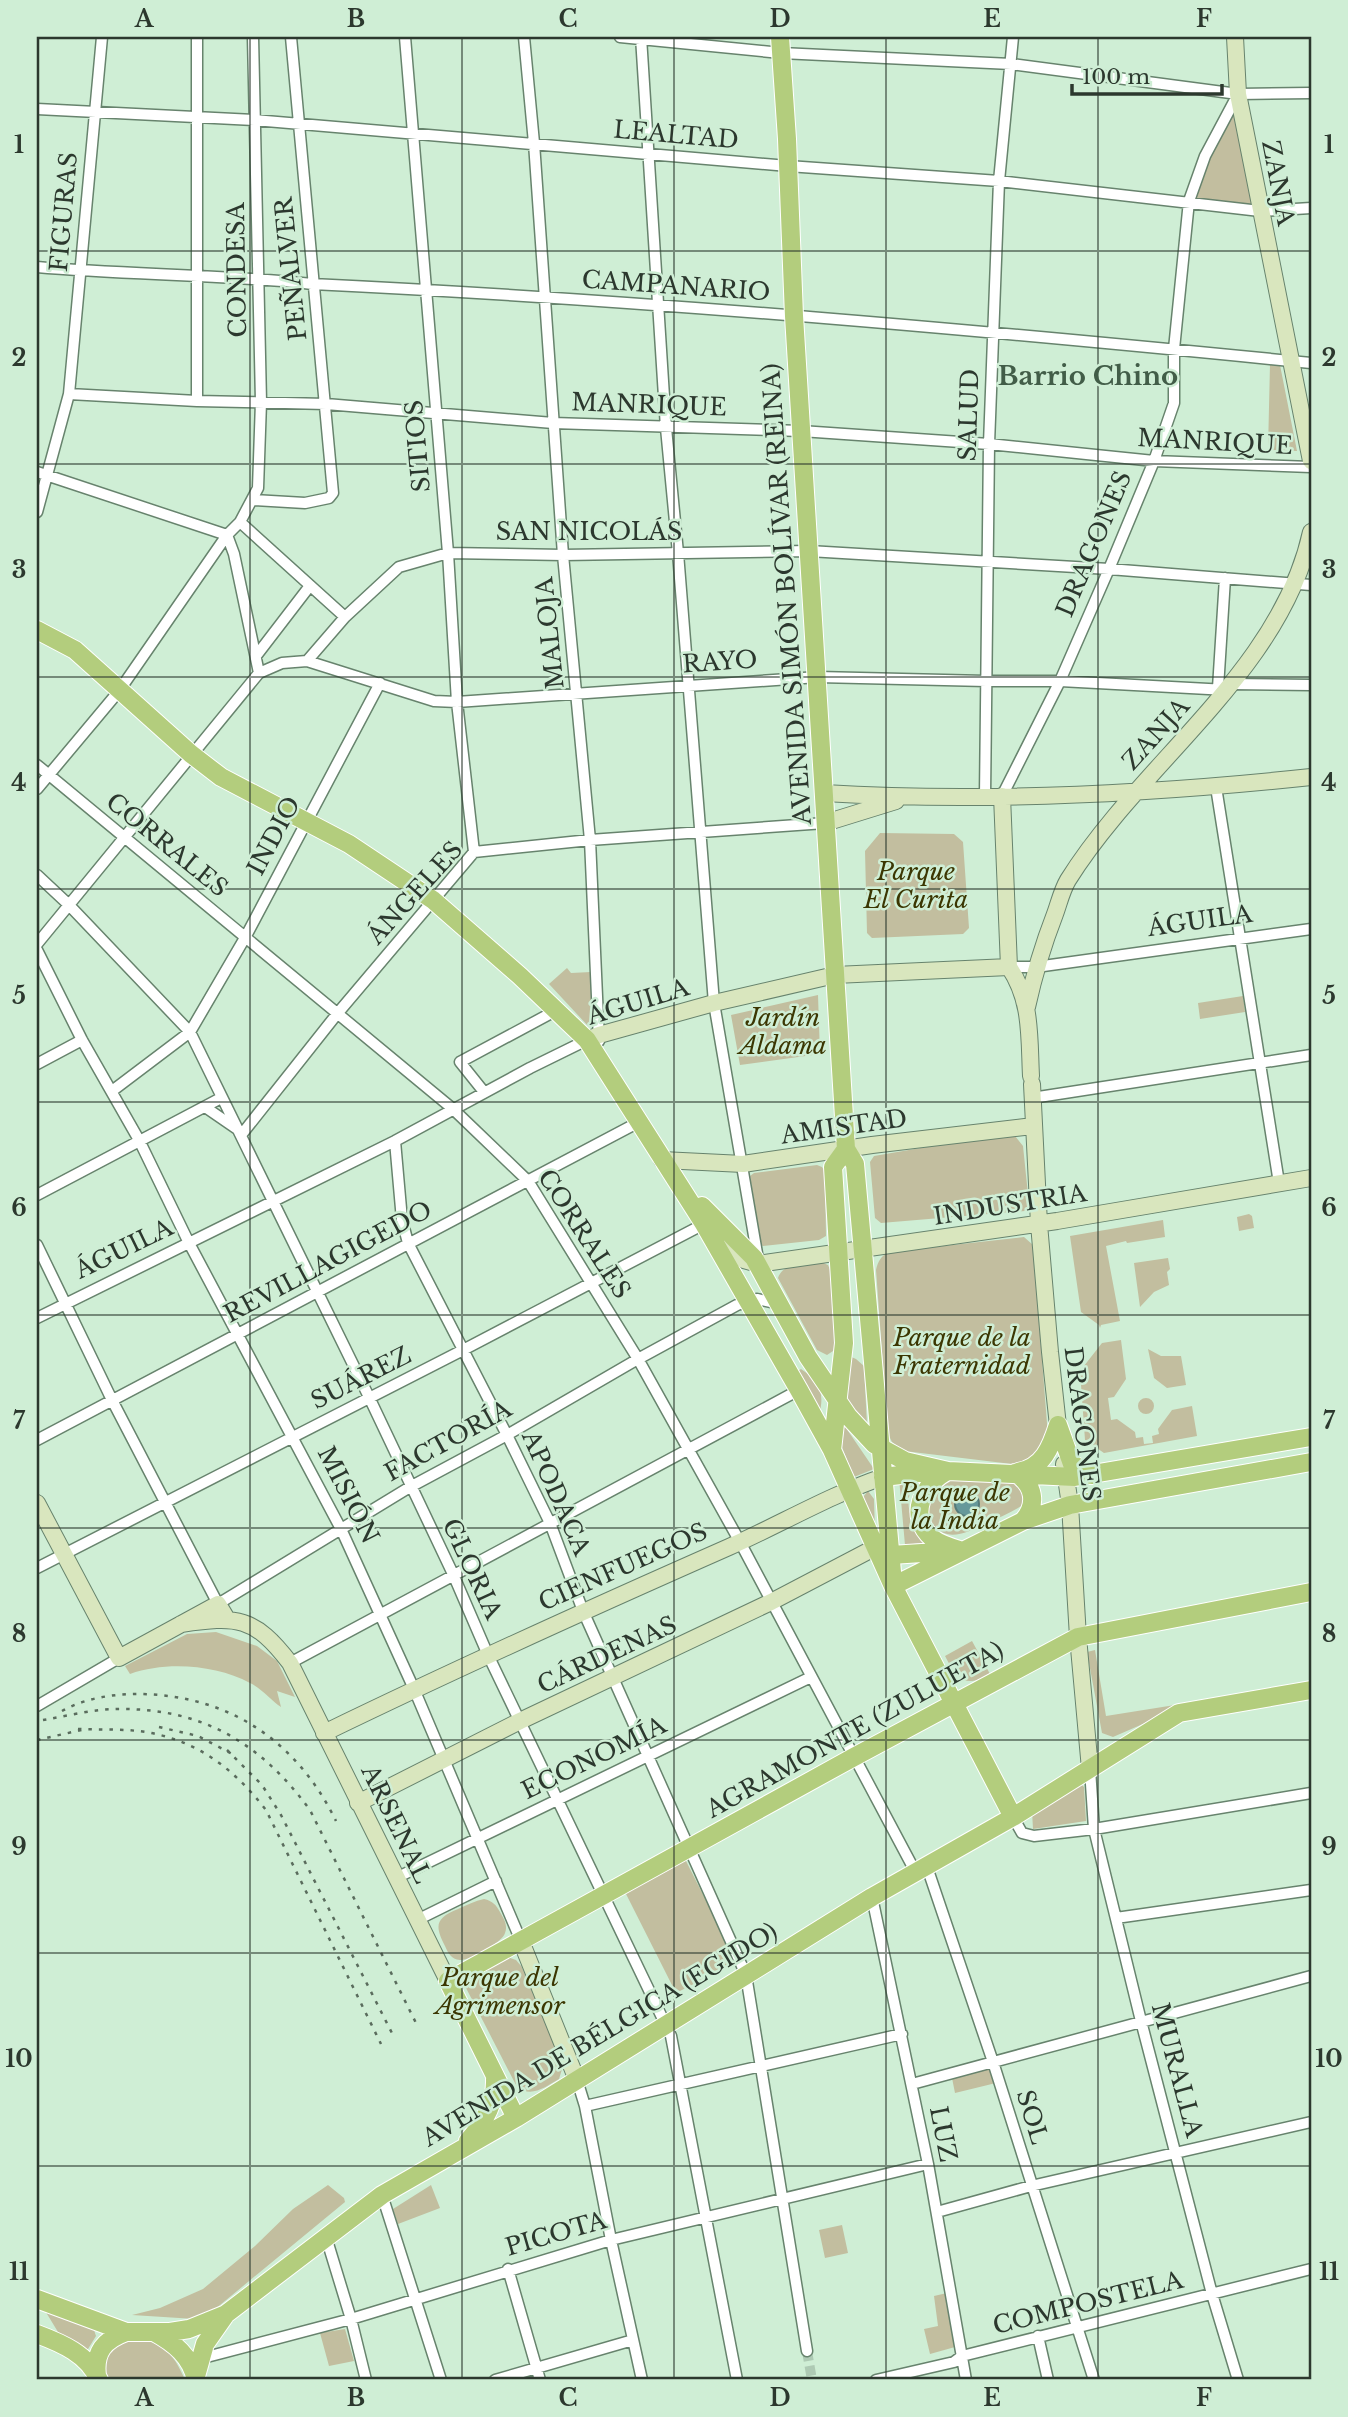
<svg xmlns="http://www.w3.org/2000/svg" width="1348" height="2417" viewBox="0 0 1348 2417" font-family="'Libre Baskerville',serif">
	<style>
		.green { fill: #c2be9f }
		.water { fill: #66989a; stroke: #557b7a; stroke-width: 2 }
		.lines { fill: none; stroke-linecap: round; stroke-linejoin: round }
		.street-tunnel { stroke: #aecab4; stroke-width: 10; stroke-dasharray: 10 5; stroke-linecap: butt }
		.street-casing { stroke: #67836d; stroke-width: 13 }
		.secondary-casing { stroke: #67836d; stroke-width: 18 }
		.primary-casing { stroke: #fff; stroke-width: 20 }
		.street { stroke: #fff; stroke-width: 10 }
		.secondary { stroke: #d9e6be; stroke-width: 16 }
		.primary { stroke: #b3cd7d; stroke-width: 18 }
		.rail { stroke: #5a6c5d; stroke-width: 2.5; stroke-dasharray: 3.5 7; stroke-linecap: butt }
		.grid { fill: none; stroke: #2c382e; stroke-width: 2; stroke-opacity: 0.55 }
		.labels { text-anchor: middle; stroke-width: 5; stroke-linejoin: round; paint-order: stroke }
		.street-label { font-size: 24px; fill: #2c382e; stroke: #cfeed5 }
		.park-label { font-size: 24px; font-style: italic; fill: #3b3602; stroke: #cfeed5 }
		.neighbourhood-label { font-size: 26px; font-weight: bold; fill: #425d48; stroke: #cfeed5 }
		.neatline { fill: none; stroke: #2c382e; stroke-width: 2.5 }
		.grid-label { font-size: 23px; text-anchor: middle; font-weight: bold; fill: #2c382e }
	</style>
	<rect width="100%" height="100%" fill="#cfeed5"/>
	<path class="green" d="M1238,94L1260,211L1189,201Z
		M1270,364L1280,365L1297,451L1268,450Z
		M880,833L954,834L963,842L969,928L963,934L872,938L867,933L865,851Z
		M567,968L571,973L591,972L594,1022L589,1027L549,984Z
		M818,995L820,1054L740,1065L731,1015Z
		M1243,996L1245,1012L1200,1019L1198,1003Z
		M1002,1134L1015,1136L1023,1146L1029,1204L1025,1211L881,1223L875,1218L870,1162L874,1156Z
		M817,1165L822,1167L825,1172L826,1236L819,1240L763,1246L761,1245L750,1176L754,1173Z
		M1249,1214L1252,1216L1254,1228L1239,1231L1237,1217Z
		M1163,1220L1165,1237L1127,1243L1126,1241L1106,1246L1120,1321L1101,1325L1100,1328L1099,1325L1081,1312L1070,1236Z
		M1024,1237L1033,1245L1048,1436L1043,1450L1021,1465L904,1451L892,1442L888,1434L876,1270C878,1261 881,1256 889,1252Z
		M1168,1258L1170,1269L1167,1272L1169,1285L1154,1292L1140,1307L1134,1263Z
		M821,1262L828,1265L831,1272L836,1349L827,1355L817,1350L778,1278C783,1262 807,1264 821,1262Z
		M1121,1340L1126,1379L1114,1397L1108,1398L1111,1420L1117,1419L1135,1432L1136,1438L1143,1437L1144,1444L1153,1443L1152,1436L1159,1434L1158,1429L1172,1410L1192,1406L1197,1436L1104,1453L1085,1440L1080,1371L1102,1343Z
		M1148,1349L1161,1356H1181L1186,1385L1167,1388L1154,1378Z
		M849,1356L856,1359L864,1366L867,1424L845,1403Z
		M801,1369C820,1382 825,1393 819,1415L798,1371Z
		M1138 1406a8 8 0 1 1 16 0a8 8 0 1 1-16 0Z
		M842,1422L874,1469L854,1477L837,1435Z
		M949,1477L1017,1484L1024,1487L1023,1505C1012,1512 1000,1517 988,1523C964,1534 941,1546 927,1514L934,1485Z
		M899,1478L917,1479C900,1503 911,1524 929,1542L905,1545Z
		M868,1491L874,1499L875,1532L863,1497Z
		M216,1632L257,1646L277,1661L295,1697L277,1691L281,1707C271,1700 261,1688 250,1683C216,1665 167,1661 130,1674L125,1666L187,1634Z
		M972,1641L990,1674C964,1689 957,1679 945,1656Z
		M1095,1650L1106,1716L1175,1705V1710L1113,1737L1102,1733L1087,1652Z
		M1080,1783L1084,1787L1086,1821L1033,1829L1032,1811Z
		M685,1859L737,1962L676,1993L624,1890Z
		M484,1899C493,1901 496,1905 500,1912C504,1919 508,1925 505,1933C503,1942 469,1961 460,1960C451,1959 448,1953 445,1946C434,1925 436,1918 458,1909C467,1905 475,1901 484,1899Z
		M507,1957L516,1960L522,1967L563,2066L559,2079C545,2087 532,2098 517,2087L465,1986L466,1980Z
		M992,2068L996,2083L955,2093L952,2078Z
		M328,2185L344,2198L345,2202L214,2310L195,2319L132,2315L160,2308L203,2289L255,2246L293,2209Z
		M431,2185L440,2208L398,2224L393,2209Z
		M842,2225L848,2253L825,2258L819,2230Z
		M947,2293L955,2347L930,2354L924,2329L938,2326L934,2296Z
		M44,2309L94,2330L96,2336L88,2349H84L58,2332Z
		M345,2329L354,2361L329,2366L320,2333Z
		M128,2339C160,2339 173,2351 185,2380H107C103,2361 109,2346 128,2339Z"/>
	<path class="water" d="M955 1504a12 12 0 1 1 24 0a12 12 0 1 1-24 0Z"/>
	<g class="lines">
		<path class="street-tunnel" d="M807,2351L812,2380"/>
		<defs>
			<path id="street" d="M405,37L448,553L457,702L474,852
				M524,37L534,143L563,555L590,840L599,1041
				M620,37L781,53L1011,64L1238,94L1311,93
				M641,37L666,428L678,553L714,1003L758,1259
				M37,109L254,120L788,166L999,181L1260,211L1311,208
				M37,267C128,275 221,274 312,284C646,300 979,330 1311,363
				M69,394L197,401L326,404L553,423L801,431L989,444L1154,461L1311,467
				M197,401V37
				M37,472L227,535L234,554L259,673
				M252,500L305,503L329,498L333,493L291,37
				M37,512L69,394L102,37
				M240,522L345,617
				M256,656L309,587
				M307,661L434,701L457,702L818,677L986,681H1060L1227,690
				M1232,684L1311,685
				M1218,688L1225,578
				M37,765L453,1109L528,1181L638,1359L740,1542L916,1873
				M1216,787L1279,1183
				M37,789L119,691L227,535L240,522L258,488L261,402L253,37
				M985,796L989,444L999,181L1013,37
				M1002,796L1060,681L1109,569L1154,461L1174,403V349L1189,201L1205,156L1238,94
				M37,875L68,904L190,1032L369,1397L453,1574L488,1655L671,2036L737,2380
				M37,944L259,673L282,663L307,661L345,617L399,567L448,553L563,555L809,551L1109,569L1311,585
				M37,950L82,1040L139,1140L189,1243L341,1529L414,1689L521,1941
				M1009,967H1036L1311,929
				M37,1064L82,1040
				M112,1091L190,1032L246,936L380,683
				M484,1092L460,1062L557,1010
				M1032,1098L1311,1055
				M205,1107L237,1129
				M242,1134L337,1014L474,852L590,840L825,823
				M395,1141L402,1220L408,1243L507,1435L550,1523L583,1611L746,1975L807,2351
				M37,1195L221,1098
				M37,1245L112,1400L218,1604L410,1487L507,1435L638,1359L737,1305L757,1299L780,1304
				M37,1318L395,1141L530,1068L587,1040
				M37,1440L639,1122
				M37,1568L463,1350L704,1224
				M290,1663L799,1390
				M37,1706L119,1658
				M1090,1769L1094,1829L1141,2021L1212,2294L1238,2380
				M1013,1817L1022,1833L1034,1836L1094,1829L1311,1793
				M927,1867L993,2062L1094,2380
				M396,1878L811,1677
				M872,1897L928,2164L966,2380
				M1116,1918L1311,1890
				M417,1920L496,1881
				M577,2080L585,2106L611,2240L642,2380
				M912,2084L1311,1976
				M585,2106L902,2034
				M382,2195L441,2380
				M937,2212L1031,2186L1311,2122
				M326,2237L351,2319L366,2380
				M508,2269L540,2380
				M1038,2336L1048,2380
				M199,2359L351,2319L611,2240L928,2164
				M495,2380L633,2340
				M876,2380L954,2362L962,2356L1311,2269"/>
			<path id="secondary" d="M1235,37L1238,94L1311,461
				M824,793C986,803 1150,794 1311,777
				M1002,796L1009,967C1032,1001 1029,1037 1031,1076
				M825,823L896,801
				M1027,1007C1034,975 1043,945 1055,914C1059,903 1062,890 1068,880C1141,763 1281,671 1311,532
				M587,1040L599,1035L714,1003L835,975L1009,967
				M1032,1084L1039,1224L1050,1352L1059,1435
				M662,1160L743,1164L872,1145L1033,1126
				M718,1247L744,1260L758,1264L1057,1221L1311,1178
				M1064,1464L1070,1505L1078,1637L1090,1769
				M37,1503L119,1658L218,1604L227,1619
				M181,1624C237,1616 254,1616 290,1663L448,1981
				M324,1733C458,1668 593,1607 729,1547C781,1524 830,1495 883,1477
				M358,1803L520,1721L771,1602L876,1547
				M521,1941L577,2080"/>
			<path id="primary" d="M780,37L787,139L794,316L846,1149L855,1164L892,1572
				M37,630L75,650L191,754L221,777L349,844L433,900L520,976L587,1040L704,1224L799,1390L832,1450L893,1586L1013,1817
				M702,1206L754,1258L808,1357L848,1416L874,1444L905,1461L948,1471L1075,1477L1311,1437
				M1058,1425L1072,1464L1092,1475
				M832,1450L844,1343L833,1167L846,1149
				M948,1471C923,1483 907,1516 932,1538C941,1545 953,1548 963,1551
				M1018,1472C1043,1468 1051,1447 1058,1425
				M1015,1473C1034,1484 1038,1504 1023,1521
				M883,1477L927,1472
				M891,1555L953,1551
				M893,1586L1023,1521L1070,1505L1311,1462
				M516,2118L448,1981L854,1757L1078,1637L1311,1592
				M468,2141C483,2124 496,2103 495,2079
				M37,2299L126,2332H170L189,2329L226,2314L382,2195L516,2118L872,1897L1013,1817L1179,1713L1311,1690
				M154,2332C174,2343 191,2356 196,2380
				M37,2334C61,2343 88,2354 99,2380
				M97,2376C94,2352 104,2340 126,2332
				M196,2376L205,2344L226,2314"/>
		</defs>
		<use href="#street" class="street-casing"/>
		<use href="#secondary" class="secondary-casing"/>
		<use href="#primary" class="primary-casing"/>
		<use href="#street" class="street"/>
		<use href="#secondary" class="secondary"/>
		<use href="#primary" class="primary"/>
		<path class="rail" d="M62,1711C85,1698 113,1694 139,1694C229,1695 297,1741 336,1821
			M43,1720C67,1716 93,1709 118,1709C202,1708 261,1743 310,1810L417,2025
			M159,1727L198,1736L234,1755
			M78,1729C105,1730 134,1728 160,1735C205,1746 238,1774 266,1810L381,2044
			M37,1740L86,1729
			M227,1750L262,1785L281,1815L394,2037"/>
	</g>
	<path class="grid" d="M250,37V2380M462,37V2380M674,37V2380M886,37V2380M1098,37V2380M37,251H1311M37,464H1311M37,677H1311M37,889H1311M37,1102H1311M37,1315H1311M37,1528H1311M37,1740H1311M37,1953H1311M37,2166H1311"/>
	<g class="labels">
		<g class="street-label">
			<text transform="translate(676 135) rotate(5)" y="8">LEALTAD</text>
			<text transform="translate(1278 183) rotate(79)" y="8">ZANJA</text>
			<text transform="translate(64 212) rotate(-85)" y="8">FIGURAS</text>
			<text transform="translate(291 269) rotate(-96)" y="8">PEÑALVER</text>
			<text transform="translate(237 270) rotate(-91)" y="8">CONDESA</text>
			<text transform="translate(676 286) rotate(4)" y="8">CAMPANARIO</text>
			<text transform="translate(649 405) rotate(2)" y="8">MANRIQUE</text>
			<text transform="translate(969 415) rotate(-88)" y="8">SALUD</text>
			<text transform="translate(1215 442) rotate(3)" y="8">MANRIQUE</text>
			<text transform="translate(418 446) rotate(-95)" y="8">SITIOS</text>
			<text x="589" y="540">SAN NICOLÁS</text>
			<text transform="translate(1094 544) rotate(-67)" y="8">DRAGONES</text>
			<text transform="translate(787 594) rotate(-94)" y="8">AVENIDA SIMÓN BOLÍVAR (REINA)</text>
			<text transform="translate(550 633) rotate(-96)" y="8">MALOJA</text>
			<text transform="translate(720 662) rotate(-4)" y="8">RAYO</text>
			<text transform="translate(1156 734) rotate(-48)" y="8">ZANJA</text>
			<text transform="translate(274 836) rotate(-62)" y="8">INDIO</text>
			<text transform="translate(167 845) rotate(39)" y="8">CORRALES</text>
			<text transform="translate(415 893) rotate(-48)" y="8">ÁNGELES</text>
			<text transform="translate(1200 921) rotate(-8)" y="8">ÁGUILA</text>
			<text transform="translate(638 1002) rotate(-17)" y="8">ÁGUILA</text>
			<text transform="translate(844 1127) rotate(-8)" y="8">AMISTAD</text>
			<text transform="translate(1010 1205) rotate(-9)" y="8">INDUSTRIA</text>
			<text transform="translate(584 1234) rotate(57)" y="8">CORRALES</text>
			<text transform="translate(124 1249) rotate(-26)" y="8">ÁGUILA</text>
			<text transform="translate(328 1262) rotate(-28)" y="8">REVILLAGIGEDO</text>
			<text transform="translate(361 1378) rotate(-27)" y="8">SUÁREZ</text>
			<text transform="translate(1082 1424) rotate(83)" y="8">DRAGONES</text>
			<text transform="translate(448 1441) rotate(-29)" y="8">FACTORÍA</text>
			<text transform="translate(556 1493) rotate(66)" y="8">APODACA</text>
			<text transform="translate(348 1495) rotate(63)" y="8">MISIÓN</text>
			<text transform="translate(623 1567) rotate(-24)" y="8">CIENFUEGOS</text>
			<text transform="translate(472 1569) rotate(65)" y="8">GLORIA</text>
			<text transform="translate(607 1655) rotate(-25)" y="8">CÁRDENAS</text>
			<text transform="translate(855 1730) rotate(-29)" y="8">AGRAMONTE (ZULUETA)</text>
			<text transform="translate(594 1758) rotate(-26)" y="8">ECONOMÍA</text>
			<text transform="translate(396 1824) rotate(64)" y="8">ARSENAL</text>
			<text transform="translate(600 2035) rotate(-31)" y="8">AVENIDA DE BÉLGICA (EGIDO)</text>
			<text transform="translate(1177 2070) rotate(75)" y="8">MURALLA</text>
			<text transform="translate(1032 2117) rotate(73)" y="8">SOL</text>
			<text transform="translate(943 2134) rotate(79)" y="8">LUZ</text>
			<text transform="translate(556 2234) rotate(-16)" y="8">PICOTA</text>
			<text transform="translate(1088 2303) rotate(-14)" y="8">COMPOSTELA</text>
		</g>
		<g class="park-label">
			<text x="916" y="880">Parque<tspan x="916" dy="28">El Curita</tspan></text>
			<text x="783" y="1026">Jardín<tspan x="783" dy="28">Aldama</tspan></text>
			<text x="962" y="1346">Parque de la<tspan x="962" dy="28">Fraternidad</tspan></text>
			<text x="955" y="1501">Parque de<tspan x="955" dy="28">la India</tspan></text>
			<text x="500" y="1986">Parque del<tspan x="500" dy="28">Agrimensor</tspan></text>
		</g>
		<g class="neighbourhood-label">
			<text x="1088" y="385">Barrio Chino</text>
		</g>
	</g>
	<rect width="1348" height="2417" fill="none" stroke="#cfeed5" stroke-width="77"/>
	<path d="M1072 84v10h150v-10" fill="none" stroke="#2c382e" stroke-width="3.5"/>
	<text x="1082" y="84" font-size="21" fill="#2c382e" stroke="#cfeed5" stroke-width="5" paint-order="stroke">100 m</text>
	<rect x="38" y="38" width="1272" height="2340" class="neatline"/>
	<g class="grid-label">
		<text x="144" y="27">A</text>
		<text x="356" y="27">B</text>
		<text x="568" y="27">C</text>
		<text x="780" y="27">D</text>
		<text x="992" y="27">E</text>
		<text x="1204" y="27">F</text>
		<text x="19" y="153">1</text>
		<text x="1329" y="153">1</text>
		<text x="19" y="366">2</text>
		<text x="1329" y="366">2</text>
		<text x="19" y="578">3</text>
		<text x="1329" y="578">3</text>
		<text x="19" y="791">4</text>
		<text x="1329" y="791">4</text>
		<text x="19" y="1004">5</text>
		<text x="1329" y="1004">5</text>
		<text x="19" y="1216">6</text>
		<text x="1329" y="1216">6</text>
		<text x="19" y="1429">7</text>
		<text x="1329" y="1429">7</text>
		<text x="19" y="1642">8</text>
		<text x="1329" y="1642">8</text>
		<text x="19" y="1855">9</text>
		<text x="1329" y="1855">9</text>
		<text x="19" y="2067">10</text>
		<text x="1329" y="2067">10</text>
		<text x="19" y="2280">11</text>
		<text x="1329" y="2280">11</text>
		<text x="144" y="2406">A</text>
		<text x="356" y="2406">B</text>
		<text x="568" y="2406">C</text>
		<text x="780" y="2406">D</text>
		<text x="992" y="2406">E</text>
		<text x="1204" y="2406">F</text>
	</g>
</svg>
